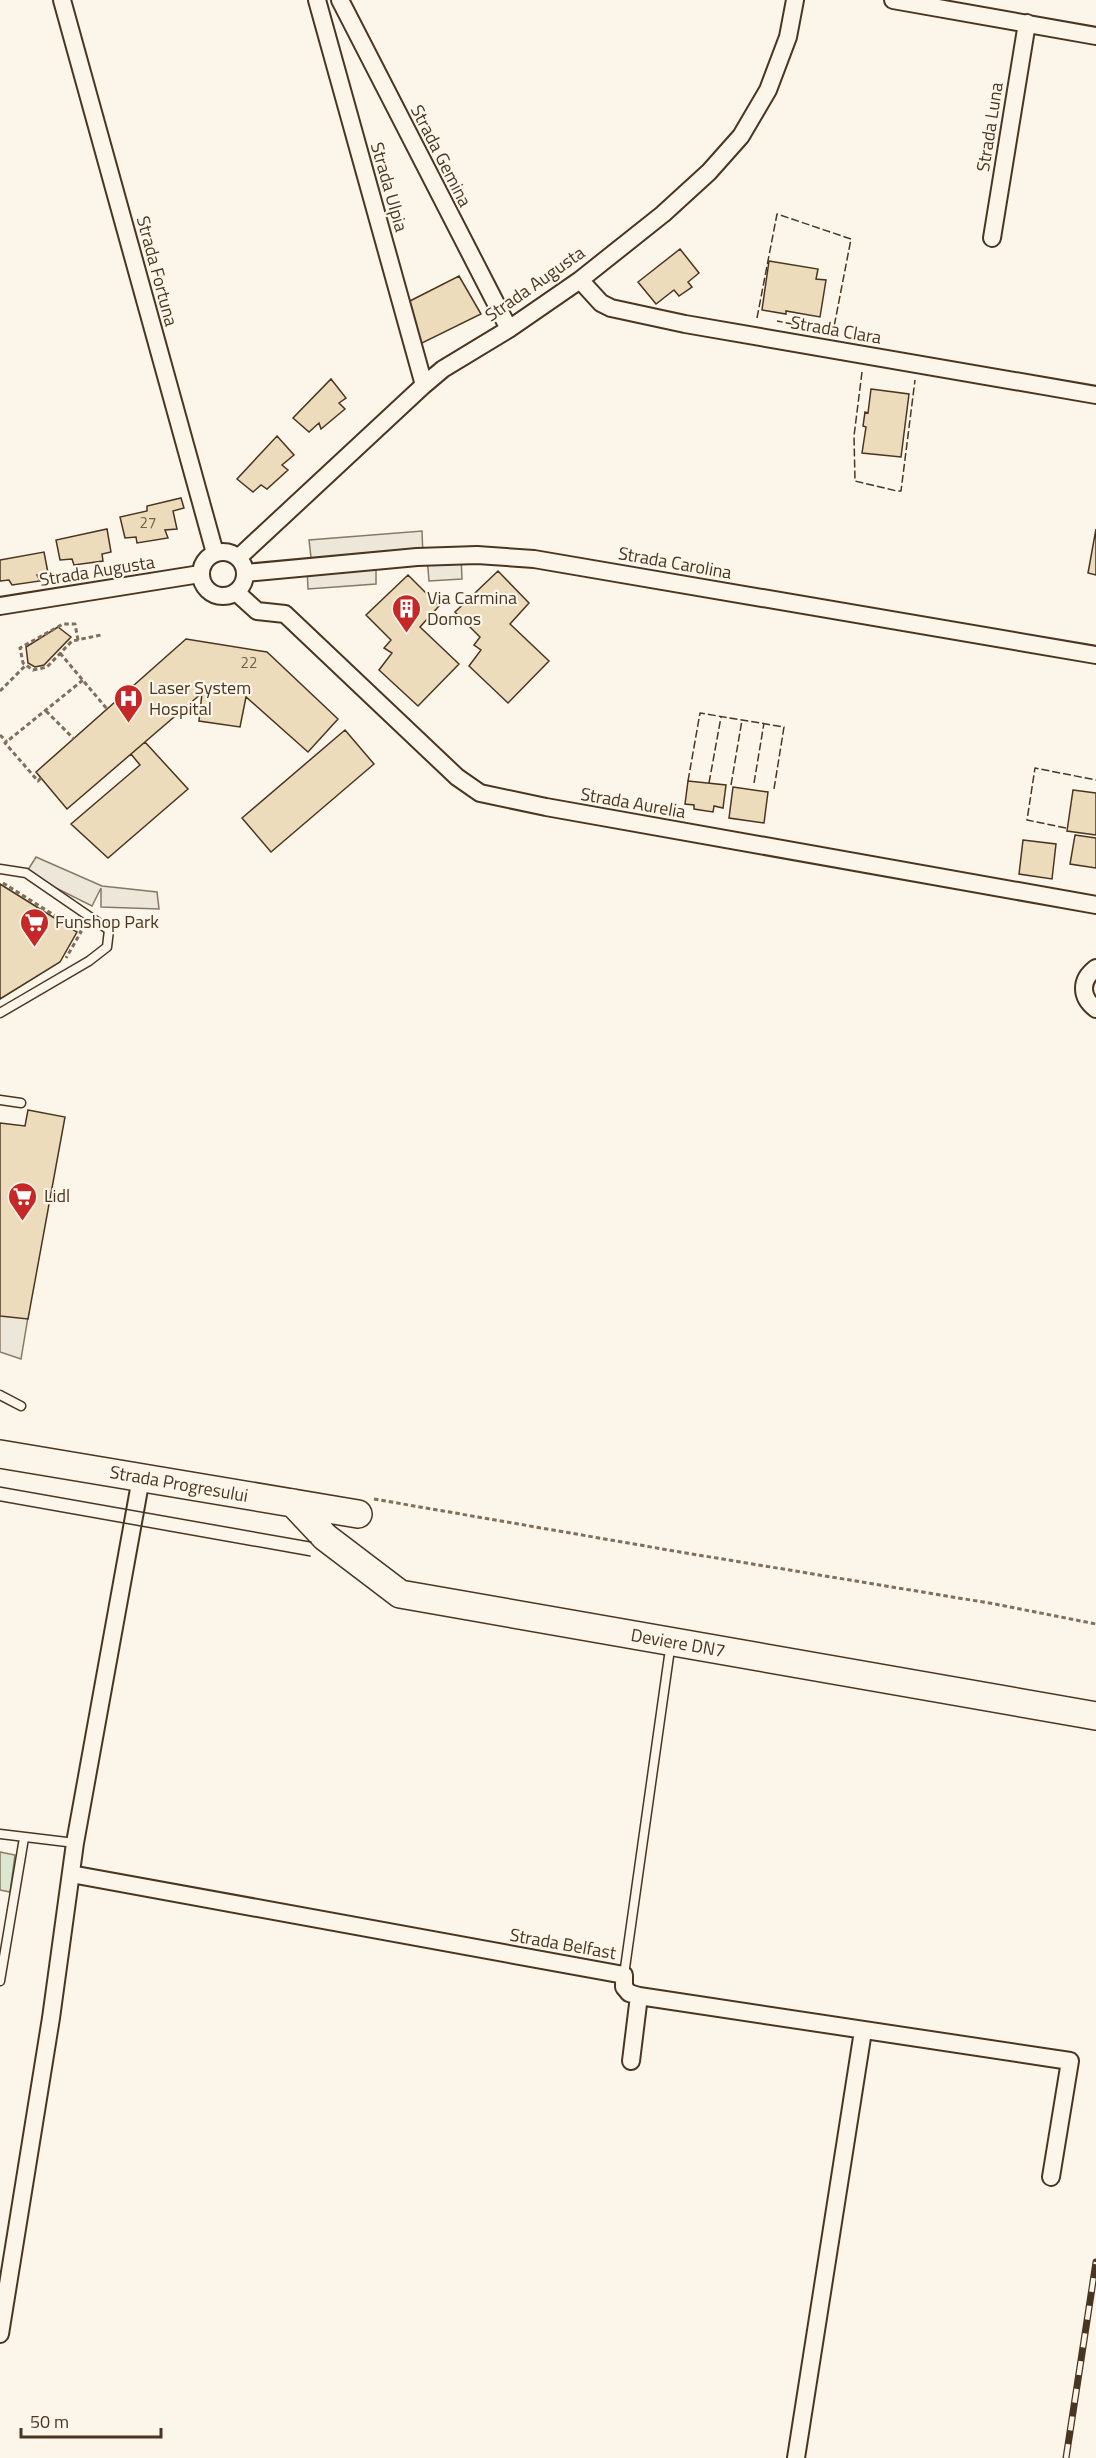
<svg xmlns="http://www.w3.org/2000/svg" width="1096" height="2458" viewBox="0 0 1096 2458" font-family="'Titillium Web',sans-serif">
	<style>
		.green { fill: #dce7d0; stroke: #887966; stroke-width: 1.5 }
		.parking { fill: #ede7d9; stroke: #887966; stroke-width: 1.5 }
		.building { fill: #ecdcbc; stroke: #4a3520; stroke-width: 1.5 }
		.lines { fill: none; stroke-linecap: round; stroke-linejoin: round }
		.lane-casing { stroke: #4a3520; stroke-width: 11 }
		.street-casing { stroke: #4a3520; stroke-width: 20 }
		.primary-casing { stroke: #4a3520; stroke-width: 30 }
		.path { stroke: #7f6f5c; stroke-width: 3; stroke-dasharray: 4.5 3; stroke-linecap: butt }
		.lane { stroke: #fbf6e9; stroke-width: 8 }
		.street { stroke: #fbf6e9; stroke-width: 16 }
		.primary { stroke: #fbf6e9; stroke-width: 27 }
		.tram { stroke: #4a3520; stroke-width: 1.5 }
		.rail-casing { stroke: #4a3520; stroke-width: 7 }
		.rail { stroke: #fbf6e9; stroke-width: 4.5; stroke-dasharray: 14; stroke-linecap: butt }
		.fence { stroke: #4a3520; stroke-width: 1.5; stroke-dasharray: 8 3; stroke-linecap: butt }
		.labels { text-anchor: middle; stroke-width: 4.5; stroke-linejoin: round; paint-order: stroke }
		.number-label { font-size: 15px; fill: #725f47 }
		.street-label { font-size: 18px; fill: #4a3520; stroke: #fbf6e9 }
		.poi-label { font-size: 18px; fill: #4a3520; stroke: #fbf6e9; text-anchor: start }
	</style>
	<rect width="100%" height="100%" fill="#fbf6e9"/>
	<path class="green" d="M0,1852L15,1855L10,1892L0,1890Z"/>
	<path class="parking" d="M422,531L423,557L376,561V584L308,589L307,567L312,566L309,540Z
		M461,556L462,579L429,581L427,557Z
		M36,857L102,886L157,892L159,909L101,907V888L92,906L26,873Z
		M0,1307L29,1311L21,1359L0,1352Z"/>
	<path class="building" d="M680,249L699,273L688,282L692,287L679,296L674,290L656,304L638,282Z
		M769,261L818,269L816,279L826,280L820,317L786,311V314L762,310Z
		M459,276L481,314L416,346L404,304Z
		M331,379L346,398L339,403L345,409L321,429L319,423L309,432L293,418Z
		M871,389L909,394L901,457L862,453L866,427L863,426L865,412L868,413Z
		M277,436L294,455L282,465L288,470L267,489L261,485L253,492L237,479Z
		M181,498L184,508L173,511L177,529L165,530L168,538L137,543L136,537L125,538L120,517L147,511V506Z
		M107,529L111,552L102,554L103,561L74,565L72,559L60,560L56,540Z
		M1096,529V575L1088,573Z
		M44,552L48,573L37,575L40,581L12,585L9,580L0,581V560Z
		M498,571L529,603L510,624L549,661L508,703L469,666L481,650L474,645L480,637L455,612Z
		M408,575L439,606L420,627L459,664L418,706L379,670L392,653L384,648L391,640L366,615Z
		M58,627L71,637L44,665L35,667L28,663L26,647Z
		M186,639L267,652L338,719L308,752L246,697L240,727L199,721L202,693L67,809L36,772Z
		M345,730L374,764L271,852L242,818Z
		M145,742L188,789L108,858L71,824L140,765L131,754Z
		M688,781L726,785L723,808L714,806L713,812L694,809V805L685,804Z
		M733,787L768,792L764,823L729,818Z
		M1073,790L1096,793V835L1067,831Z
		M1075,835L1096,838V868L1070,864Z
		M1023,840L1056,844L1052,879L1019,874Z
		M0,884L77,932L60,962L0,999Z
		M28,1110L65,1117L28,1319L0,1316V1123L25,1126Z"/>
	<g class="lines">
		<defs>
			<path id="lane" d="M0,869L26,873L109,930L107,947L89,961L0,1013
				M0,1100L21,1103
				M0,1395L21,1406
				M0,1834L75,1843
				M624,1975L669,1656
				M0,1981L24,1838"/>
			<path id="street" d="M62,0L215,553
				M317,0L424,385
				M340,0L509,329
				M893,0L1096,36
				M992,238L1027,23
				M580,280L601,303L611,308L685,324L1096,395
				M201 574a22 22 0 1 1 44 0a22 22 0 1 1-44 0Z
				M238,558L424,385L443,369L509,329L580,280L663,214L709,172L741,136L768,90L788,37L795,0
				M245,573L417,557L477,555L534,559L1096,655
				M236,592L257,611L285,614L457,777L480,793L546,807L1096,905
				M0,606L200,574
				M1096,968C1080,980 1080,997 1096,1009
				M71,1874L624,1975V1987L629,1993L639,1996L1070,2061L1051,2177
				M631,2061L639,1996
				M0,2334L51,2018L75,1843L141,1478
				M796,2458L863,2031"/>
			<path id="primary" d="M0,1454L358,1514
				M293,1503L325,1537L400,1594L1096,1716"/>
		</defs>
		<use href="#lane" class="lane-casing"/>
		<use href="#street" class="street-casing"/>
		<use href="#primary" class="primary-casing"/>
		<path class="path" d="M78,640L75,624H63L20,648L23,663L33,670L47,667L72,641L101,635
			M60,653L107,709
			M0,691L26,665
			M46,711L74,739
			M0,735L7,742
			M41,778L38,781L5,743L83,680
			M3,883L81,932L66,958
			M374,1499L680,1552L995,1604L1096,1624"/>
		<use href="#lane" class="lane"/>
		<use href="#street" class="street"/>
		<use href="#primary" class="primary"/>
		<path class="tram" d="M0,1487L311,1542
			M0,1501L310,1556"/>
		<defs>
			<path id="rail" d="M1066,2458L1096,2262"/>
		</defs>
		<use href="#rail" class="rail-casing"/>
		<use href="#rail" class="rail"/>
		<path class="fence" d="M757,318L777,214L851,239L833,332L777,321
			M862,372L854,436L855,481L897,491H901L915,380
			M688,781L700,713L784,727L774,789
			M709,783L721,717
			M754,783L764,723
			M731,785L742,720
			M1066,828L1027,820L1035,768L1096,780"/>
	</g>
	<defs>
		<symbol id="building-pin" viewBox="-11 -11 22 30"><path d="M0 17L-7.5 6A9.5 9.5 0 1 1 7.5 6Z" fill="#c62828" stroke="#fbf6e9"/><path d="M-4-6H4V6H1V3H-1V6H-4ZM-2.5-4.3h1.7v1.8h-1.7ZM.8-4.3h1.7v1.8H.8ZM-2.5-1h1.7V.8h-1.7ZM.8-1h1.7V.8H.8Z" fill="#fff"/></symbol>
		<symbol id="hospital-pin" viewBox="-11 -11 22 30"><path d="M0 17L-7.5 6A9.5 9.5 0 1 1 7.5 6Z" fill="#c62828" stroke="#fbf6e9"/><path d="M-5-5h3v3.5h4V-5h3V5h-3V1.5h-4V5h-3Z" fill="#fff"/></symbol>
		<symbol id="supermarket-pin" viewBox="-11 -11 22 30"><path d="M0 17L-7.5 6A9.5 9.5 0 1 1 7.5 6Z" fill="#c62828" stroke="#fbf6e9"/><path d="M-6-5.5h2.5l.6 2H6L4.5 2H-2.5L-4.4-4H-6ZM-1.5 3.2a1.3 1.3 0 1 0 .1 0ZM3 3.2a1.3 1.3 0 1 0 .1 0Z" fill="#fff"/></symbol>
	</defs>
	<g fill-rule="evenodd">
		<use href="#building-pin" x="390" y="592" width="33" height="45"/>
		<use href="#hospital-pin" x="112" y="682" width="33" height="45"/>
		<use href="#supermarket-pin" x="18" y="906" width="33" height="45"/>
		<use href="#supermarket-pin" x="6" y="1180" width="33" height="45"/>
	</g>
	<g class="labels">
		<g class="number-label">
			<text x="148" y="528">27</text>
			<text x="249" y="668">22</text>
		</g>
		<g class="street-label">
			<text transform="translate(990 127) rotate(-81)" y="6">Strada Luna</text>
			<text transform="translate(441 156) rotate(63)" y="6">Strada Gemina</text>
			<text transform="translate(389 187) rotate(74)" y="6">Strada Ulpia</text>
			<text transform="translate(157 271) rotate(75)" y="6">Strada Fortuna</text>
			<text transform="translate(535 284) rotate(-35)" y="6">Strada Augusta</text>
			<text transform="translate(836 330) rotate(10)" y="6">Strada Clara</text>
			<text transform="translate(675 563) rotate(10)" y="6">Strada Carolina</text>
			<text transform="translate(97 571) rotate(-9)" y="6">Strada Augusta</text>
			<text transform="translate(633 803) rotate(10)" y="6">Strada Aurelia</text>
			<text transform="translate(179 1484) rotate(10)" y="6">Strada Progresului</text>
			<text transform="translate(678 1643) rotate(10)" y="6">Deviere DN7</text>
			<text transform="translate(563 1944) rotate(10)" y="6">Strada Belfast</text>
		</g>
		<g class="poi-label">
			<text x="427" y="604">Via Carmina<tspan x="427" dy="21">Domos</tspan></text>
			<text x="149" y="694">Laser System<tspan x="149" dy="21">Hospital</tspan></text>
			<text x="55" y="928">Funshop Park</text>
			<text x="44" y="1202">Lidl</text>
		</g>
	</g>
	<path d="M21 2428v9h140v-9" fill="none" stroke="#4a3520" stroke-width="3"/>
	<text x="30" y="2428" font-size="18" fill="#4a3520" stroke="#fbf6e9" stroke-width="4.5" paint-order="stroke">50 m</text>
</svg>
